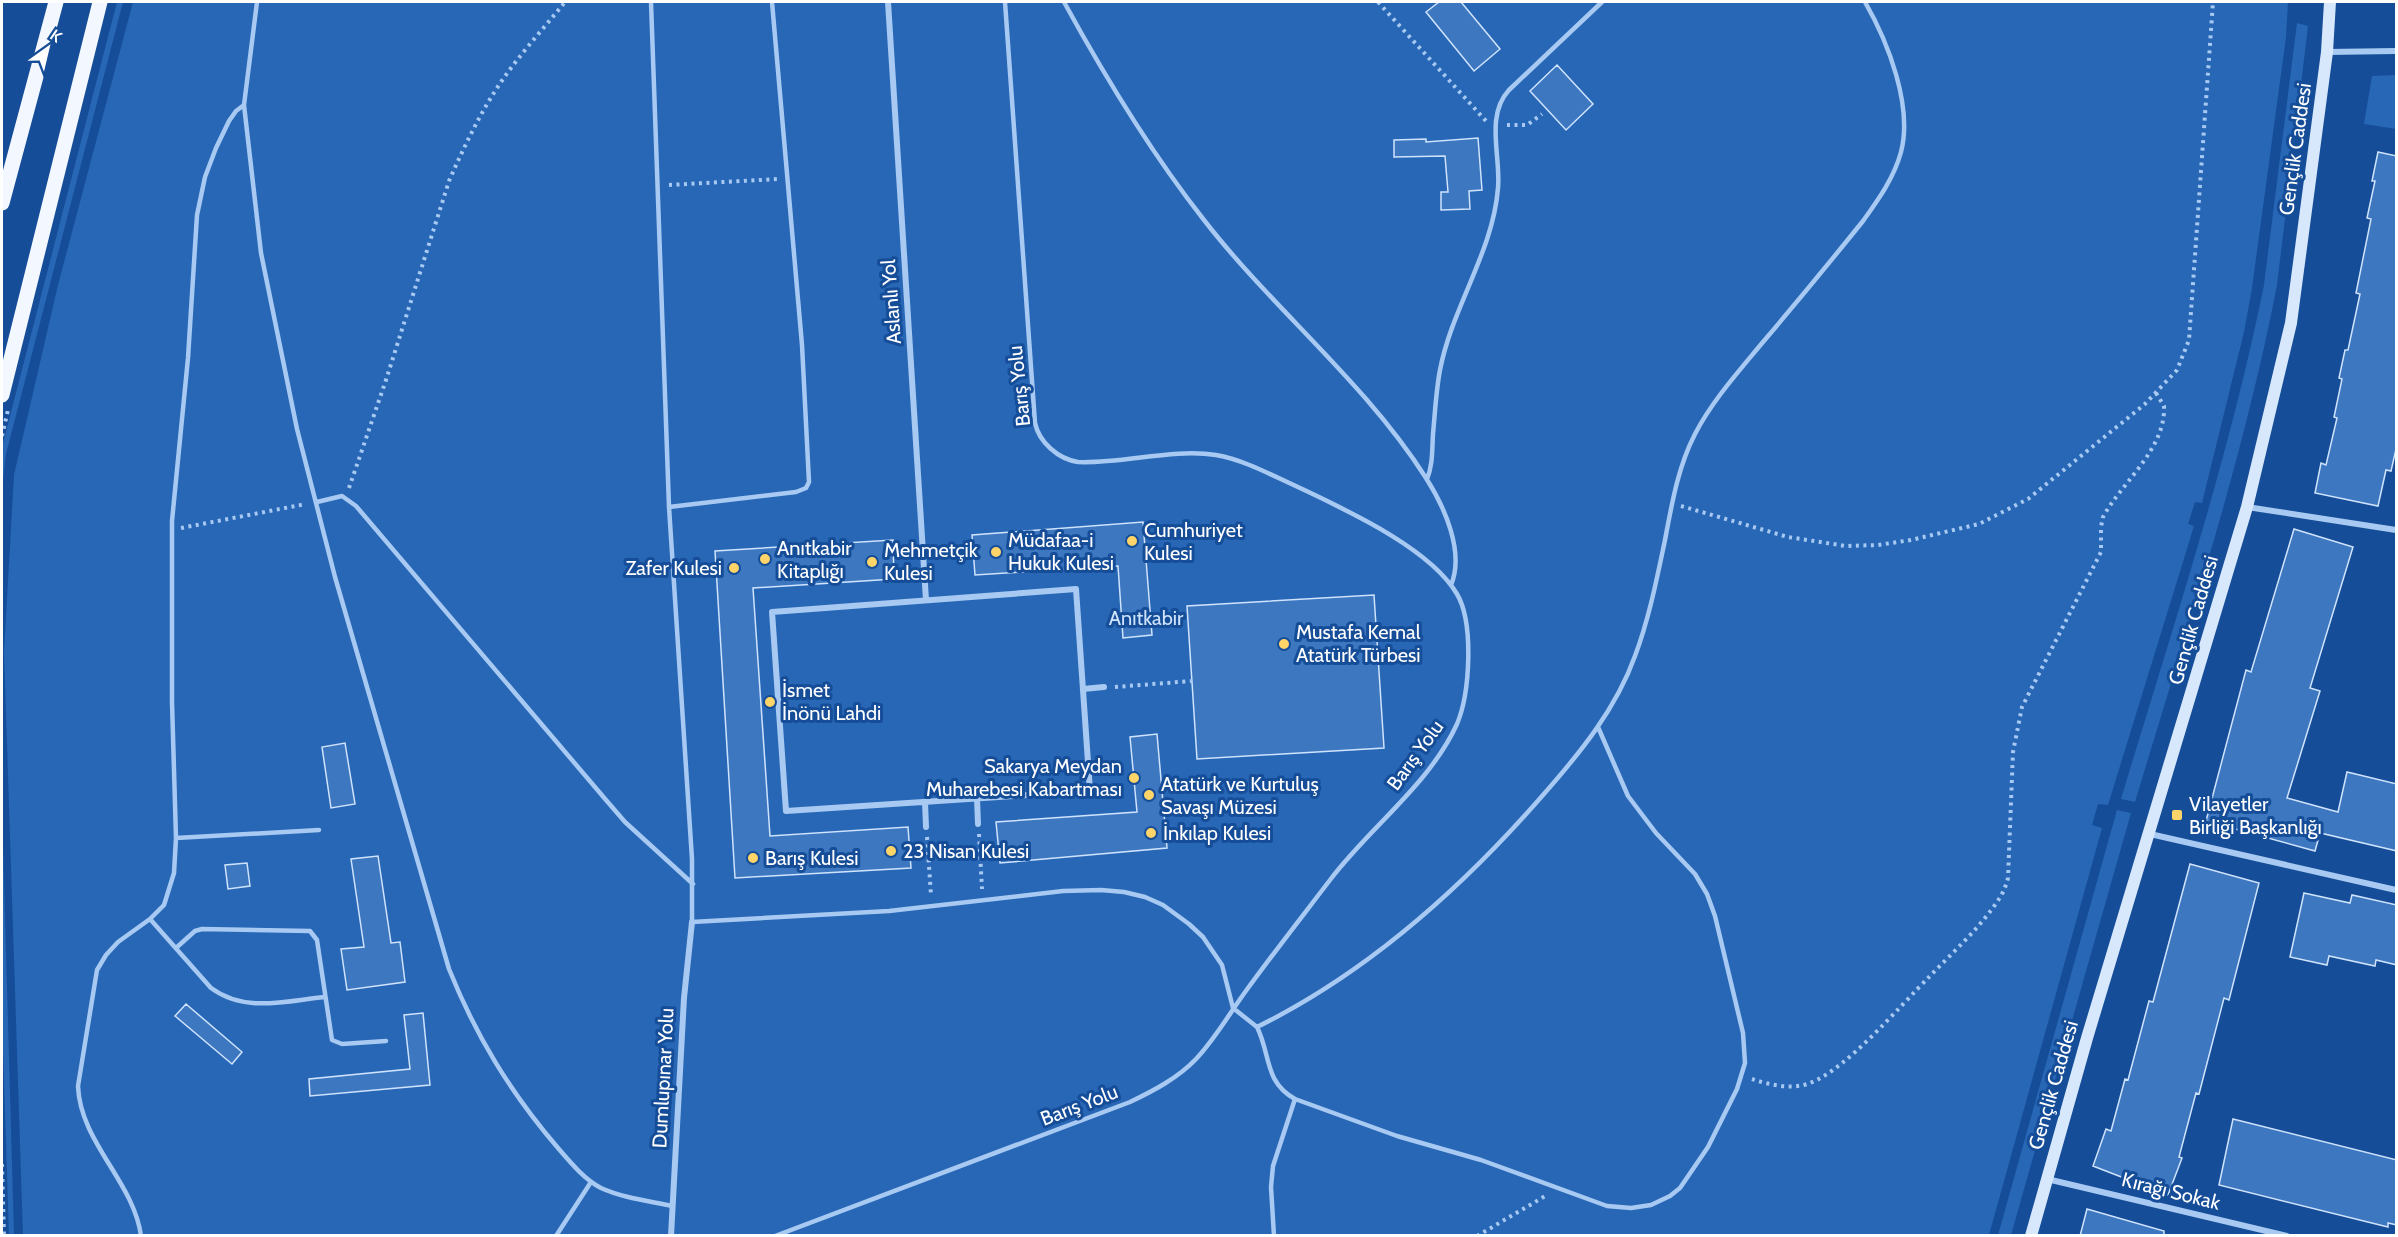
<svg xmlns="http://www.w3.org/2000/svg" width="2398" height="1237" viewBox="0 0 2398 1237" font-family="Cabin,sans-serif">
	<style>
		.green { fill: #2867b6 }
		.building { fill: #3d77c0; stroke: #cfe3fd; stroke-width: 1.5 }
		.lines { fill: none; stroke-linecap: round; stroke-linejoin: round }
		.path { stroke: #a7c9f2; stroke-width: 4; stroke-dasharray: 3 4.5; stroke-linecap: butt }
		.lane { stroke: #a7c9f2; stroke-width: 4.5 }
		.street { stroke: #a7c9f2; stroke-width: 6 }
		.secondary { stroke: #d7e7fc; stroke-width: 12 }
		.primary { stroke: #f3f7ff; stroke-width: 15 }
		.poi-dot { fill: #ffd569; stroke: #154d98; stroke-width: 2 }
		.labels { text-anchor: middle; stroke-width: 6; stroke-linejoin: round; paint-order: stroke }
		.street-label { font-size: 20px; fill: #fff; stroke: #154d98 }
		.poi-label { font-size: 20px; fill: #fff; stroke: #154d98; text-anchor: start }
		.park-label { font-size: 20px; fill: #cfe3fd; stroke: #154d98 }
	</style>
	<rect width="100%" height="100%" fill="#154d98"/>
	<path class="green" d="M117,2H123L6,454L2,488V447Z
		M133,2H2288L2286,37L2252,288L2244,332L2202,503L2195,502L2188,524L2194,526L2108,805L2098,804L2092,825L2102,828L1989,1235L23,1236L4,652L14,475L58,285Z
		M2297,23L2308,26L2277,285C2243,461 2186,632 2135,802L2121,799C2172,629 2229,459 2264,285Z
		M2396,75V129L2364,124L2372,76Z
		M2,810L14,1235V1236L9,1235L2,1018Z
		M2117,810L2131,813L2011,1235H1998Z"/>
	<path class="building" d="M1439,2H1461L1500,49L1474,71L1426,12Z
		M1557,65L1593,104L1566,130L1530,91Z
		M1478,138L1482,190L1469,191L1470,209L1441,210V192H1448L1445,156L1394,157V140L1426,139V142Z
		M2378,152L2397,156V445L2391,471L2386,470L2378,506L2315,493L2321,463L2326,465L2337,418L2334,417L2342,379L2339,378L2345,350H2348L2360,294L2356,293L2371,219L2367,218L2375,181H2372Z
		M1143,522L1152,635L1123,638L1118,566L975,575L972,535Z
		M2294,529L2353,547L2310,688L2320,691L2287,798L2338,812L2347,772L2397,784V851L2320,833L2315,851L2206,821L2246,670L2251,672Z
		M893,540L894,579L753,588L770,836L908,827L911,868L735,878L715,551Z
		M1374,595L1384,748L1197,759L1187,606Z
		M1157,734L1167,848L1000,863L996,822L1137,812L1130,737Z
		M345,743L355,804L331,808L322,747Z
		M378,856L391,943L400,942L405,982L347,990L341,949L364,947L351,859Z
		M247,863L250,886L228,889L225,865Z
		M2190,864L2259,883L2229,1000L2224,998L2199,1094L2196,1093L2179,1157L2182,1158L2168,1195L2093,1166L2106,1129L2111,1131L2125,1079L2128,1080L2149,1001L2153,1002Z
		M2304,893L2350,903L2352,895L2397,905V965L2376,960L2375,966L2329,956L2327,965L2290,957Z
		M186,1004L242,1052L232,1064L175,1016Z
		M423,1013L430,1085L310,1096L309,1079L410,1069L404,1015Z
		M2233,1119L2397,1160V1225L2388,1223V1227L2219,1185Z
		M2087,1209L2164,1231V1236H2080Z"/>
	<g class="lines">
		<path class="path" d="M1378,2L1486,121
			M1507,125H1527L1542,114
			M669,185L778,179
			M2,436L8,410
			M349,488L386,380L449,181C464,147 480,113 501,82C520,54 544,28 565,2
			M1681,506L1788,537L1846,546L1878,545L1911,540L1979,524L2028,499L2145,404L2177,370L2189,340L2213,2
			M181,528L306,504
			M1115,687L1192,681
			M979,834L982,889
			M927,837L931,895
			M1752,1079C1770,1085 1792,1090 1810,1083C1847,1069 1900,1006 1929,977C1953,952 1980,928 1999,899C2003,893 2006,886 2008,878L2013,752L2022,707L2101,552V527L2103,517C2122,482 2166,449 2164,406L2156,393
			M2,1164L4,1236
			M1477,1236L1547,1195"/>
		<path class="lane" d="M257,2L244,105L261,253L297,429L335,577L449,969C476,1036 510,1092 558,1148C570,1162 584,1179 601,1188C623,1198 649,1201 672,1206
			M651,2L669,507L692,859V922L889,911L1063,891L1101,890L1124,892L1145,897L1163,905L1189,924L1203,937L1222,965L1233,1008L1257,1027C1367,973 1463,887 1543,795C1580,753 1616,709 1635,656C1649,619 1657,578 1665,540C1672,503 1678,467 1695,434C1712,401 1739,371 1763,342C1797,302 1830,262 1863,221C1878,200 1894,178 1901,152C1913,106 1888,42 1865,2
			M1064,2C1104,75 1152,154 1204,220C1273,309 1365,382 1426,478C1444,506 1465,552 1451,585
			M1427,479C1433,465 1432,449 1433,434C1435,413 1436,391 1440,370C1452,307 1493,252 1498,188C1501,156 1485,116 1509,90L1602,2
			M317,502L342,496L356,506L606,800L625,822L693,884
			M669,507L796,492L806,488L809,482L802,345L772,2
			M176,838L319,830
			M150,919L211,988C245,1013 285,1001 324,997
			M176,948L195,931L202,929L310,931L317,940L332,1040L342,1044L386,1041
			M1257,1027C1271,1055 1264,1082 1295,1099L1397,1136L1481,1160L1607,1206L1631,1208L1651,1205L1670,1196L1680,1188L1708,1147L1737,1089L1745,1063L1743,1033L1715,916L1707,894L1695,874L1656,833L1628,796L1598,727
			M141,1236C134,1182 80,1142 78,1086L97,970L106,955L118,942L150,919L164,905L174,873L176,838L172,702V521L188,358L197,215L205,177L216,148L229,121L236,111L244,105
			M556,1236L591,1182
			M775,1236L1130,1102C1153,1091 1178,1078 1196,1059C1214,1040 1228,1016 1243,995C1271,956 1301,918 1330,880C1370,827 1429,785 1457,724C1470,693 1474,623 1457,594C1430,548 1346,510 1300,488C1273,476 1245,460 1216,455C1173,448 1122,464 1078,462C1058,459 1039,442 1035,423L1005,2
			M1274,1236L1271,1187L1273,1166L1295,1099"/>
		<path class="street" d="M888,2L926,600
			M2327,52L2396,51
			M2247,507L2396,530
			M1076,589L1090,791L786,811L772,612Z
			M1083,689L1104,687
			M977,798L978,824
			M925,802L926,827
			M2150,834L2396,890
			M2047,1179L2287,1236
			M671,1236L684,998L692,922"/>
		<path class="secondary" d="M2031,1236L2087,1038L2247,507L2291,323L2327,52L2330,2"/>
		<path class="primary" d="M2,203L56,2
			M2,395L100,2"/>
	</g>
	<g class="poi-dot">
		<circle cx="1132" cy="541" r="6"/>
		<circle cx="996" cy="552" r="6"/>
		<circle cx="765" cy="559" r="6"/>
		<circle cx="872" cy="562" r="6"/>
		<circle cx="734" cy="568" r="6"/>
		<circle cx="1284" cy="644" r="6"/>
		<circle cx="770" cy="702" r="6"/>
		<circle cx="1134" cy="778" r="6"/>
		<circle cx="1149" cy="795" r="6"/>
		<rect x="2171" y="809" width="12" height="12" rx="3"/>
		<circle cx="1151" cy="833" r="6"/>
		<circle cx="891" cy="851" r="6"/>
		<circle cx="753" cy="858" r="6"/>
	</g>
	<g class="labels">
		<g class="street-label">
			<text transform="translate(2295 149) rotate(-82)" y="7">Gençlik Caddesi</text>
			<text transform="translate(891 302) rotate(-94)" y="7">Aslanlı Yol</text>
			<text transform="translate(1019 386) rotate(-96)" y="7">Barış Yolu</text>
			<text transform="translate(2193 620) rotate(-74)" y="7">Gençlik Caddesi</text>
			<text transform="translate(1415 755) rotate(-54)" y="7">Barış Yolu</text>
			<text transform="translate(663 1078) rotate(-87)" y="7">Dumlupınar Yolu</text>
			<text transform="translate(2053 1085) rotate(-74)" y="7">Gençlik Caddesi</text>
			<text transform="translate(1079 1105) rotate(-21)" y="7">Barış Yolu</text>
			<text transform="translate(2171 1191) rotate(14)" y="7">Kırağı Sokak</text>
		</g>
		<g class="poi-label">
			<text x="1144" y="537">Cumhuriyet<tspan x="1144" dy="23">Kulesi</tspan></text>
			<text x="1008" y="547">Müdafaa-i<tspan x="1008" dy="23">Hukuk Kulesi</tspan></text>
			<text x="777" y="555">Anıtkabir<tspan x="777" dy="23">Kitaplığı</tspan></text>
			<text x="884" y="557">Mehmetçik<tspan x="884" dy="23">Kulesi</tspan></text>
			<text x="722" y="575" text-anchor="end">Zafer Kulesi</text>
			<text x="1296" y="639">Mustafa Kemal<tspan x="1296" dy="23">Atatürk Türbesi</tspan></text>
			<text x="782" y="697">İsmet<tspan x="782" dy="23">İnönü Lahdi</tspan></text>
			<text x="1122" y="773" text-anchor="end">Sakarya Meydan<tspan x="1122" dy="23">Muharebesi Kabartması</tspan></text>
			<text x="1161" y="791">Atatürk ve Kurtuluş<tspan x="1161" dy="23">Savaşı Müzesi</tspan></text>
			<text x="2189" y="811">Vilayetler<tspan x="2189" dy="23">Birliği Başkanlığı</tspan></text>
			<text x="1163" y="840">İnkılap Kulesi</text>
			<text x="903" y="858">23 Nisan Kulesi</text>
			<text x="765" y="865">Barış Kulesi</text>
		</g>
		<g class="park-label">
			<text x="1146" y="625">Anıtkabir</text>
		</g>
	</g>
	<rect width="2398" height="1237" fill="none" stroke="#ffffff" stroke-width="6"/>
	<g transform="translate(48 48) rotate(34)" stroke="#154d98" stroke-width="4.5" paint-order="stroke">
	<path d="M0-4.5L10 22L0 15L-10 22Z" fill="#ffffff"/>
	<text y="-9" font-size="16" font-weight="bold" text-anchor="middle" fill="#ffffff">K</text>
	</g>
</svg>
